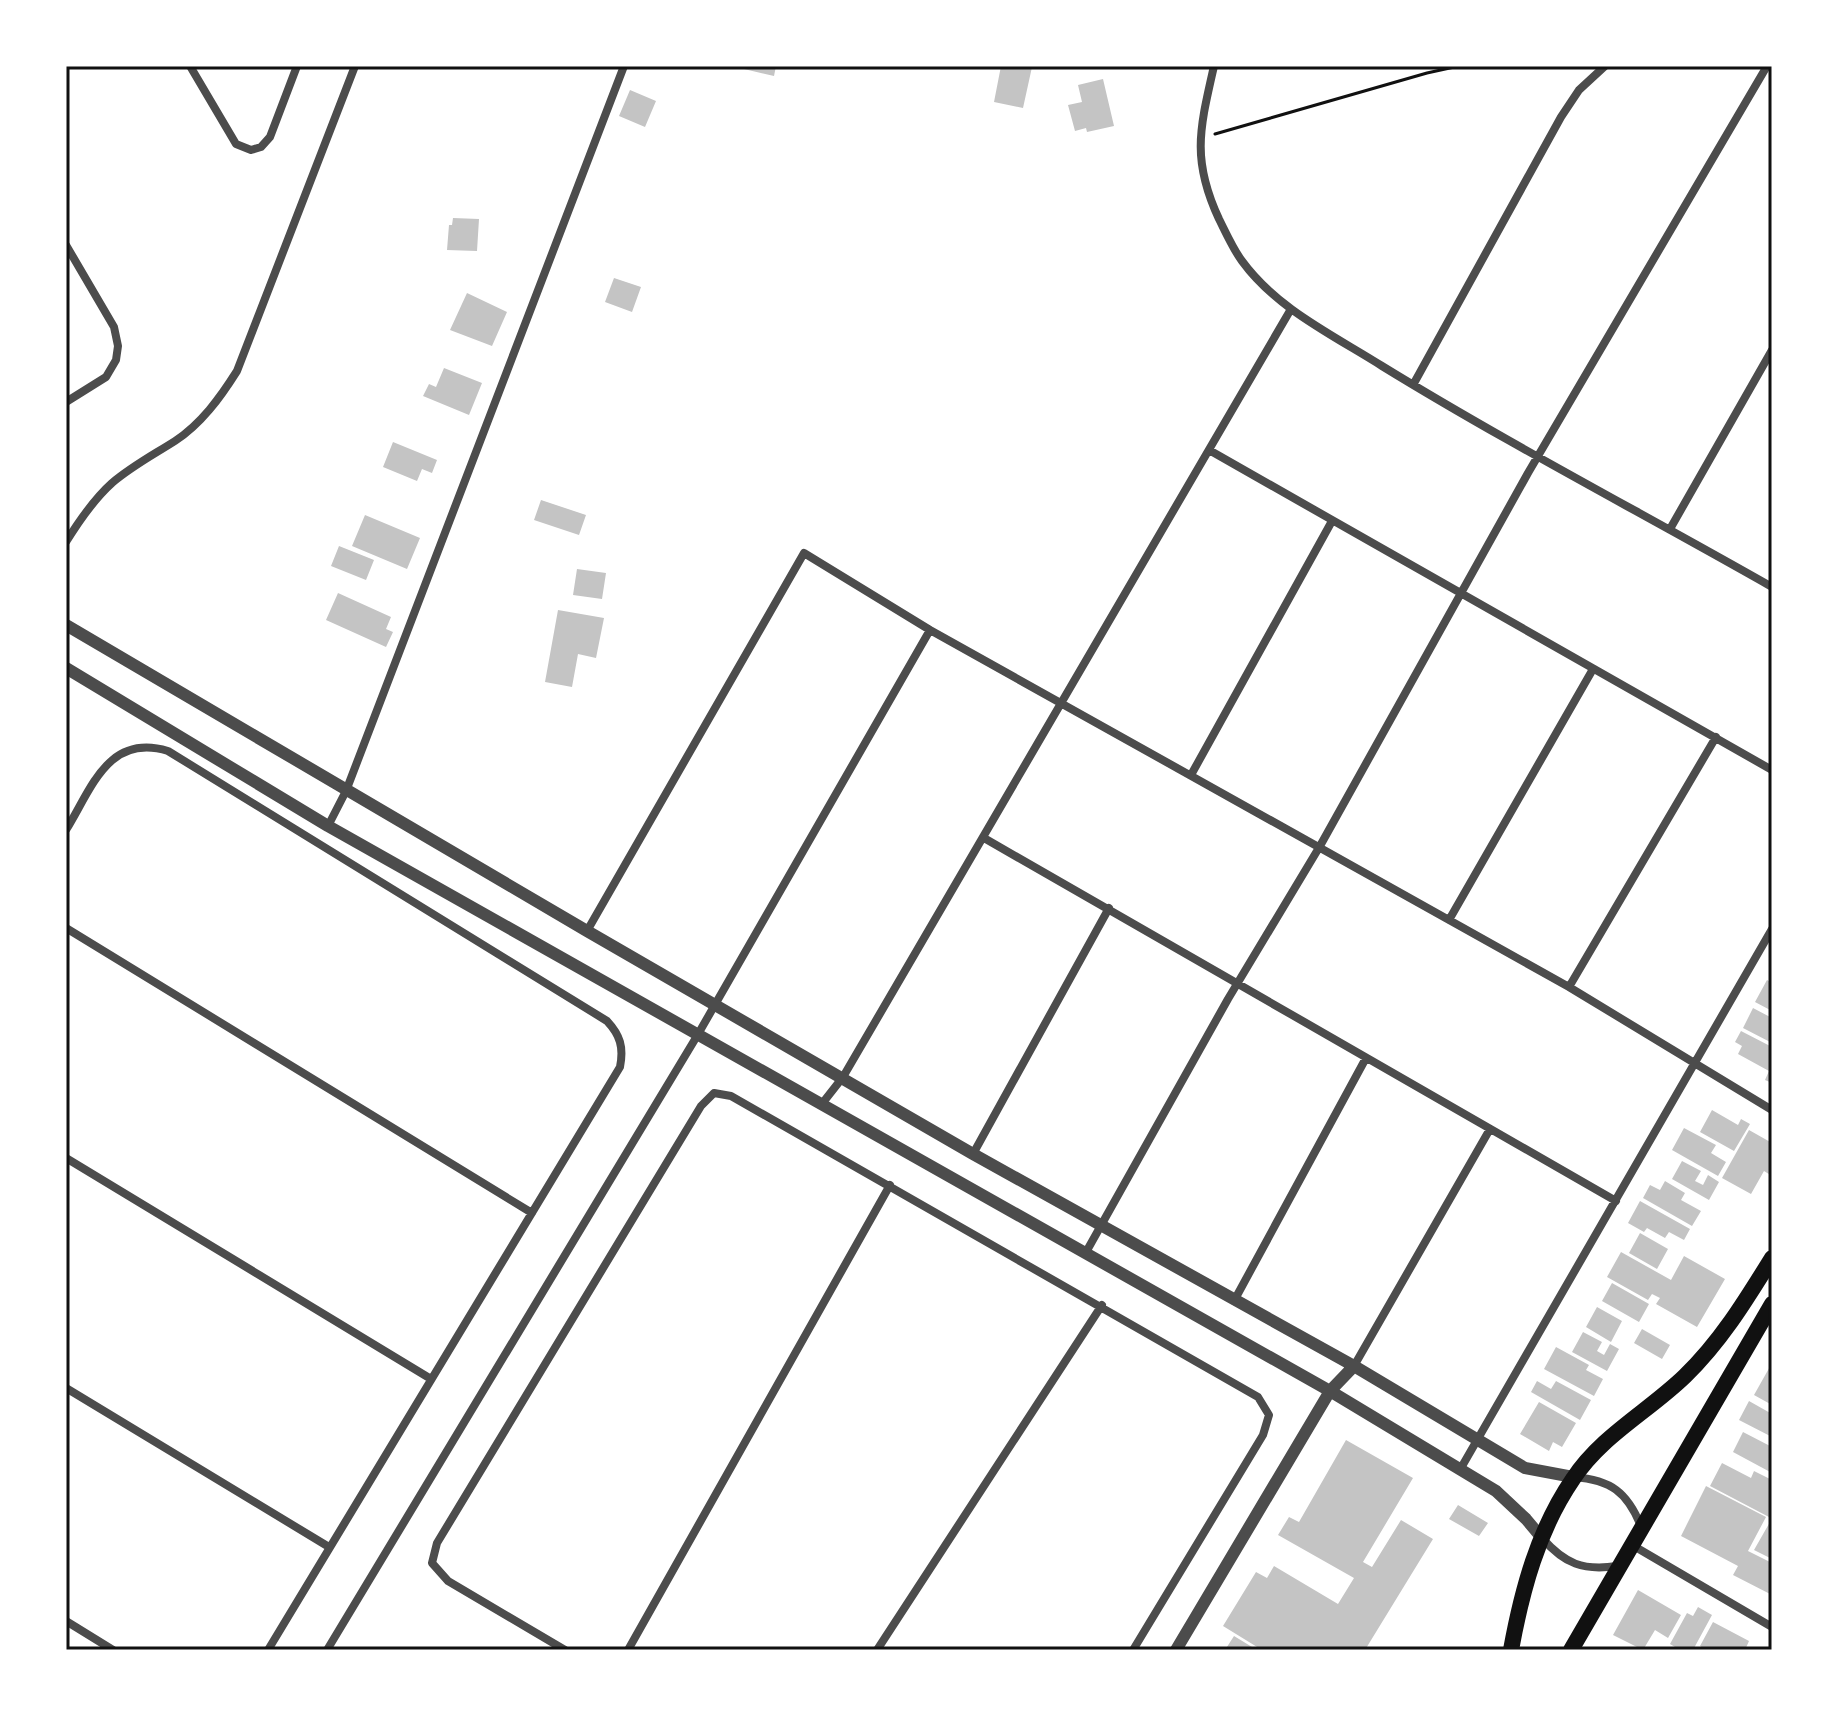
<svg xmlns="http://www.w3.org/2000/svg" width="1838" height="1716" viewBox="0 0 1838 1716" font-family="'Nunito Sans',sans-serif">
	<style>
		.building { fill: #c4c4c4 }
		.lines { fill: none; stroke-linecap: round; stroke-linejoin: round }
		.path { stroke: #111; stroke-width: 3 }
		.minor { stroke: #4c4c4c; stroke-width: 8 }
		.tertiary { stroke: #4c4c4c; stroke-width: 12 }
		.primary { stroke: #111; stroke-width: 16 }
		.neatline { fill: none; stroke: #111; stroke-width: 3 }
	</style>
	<rect width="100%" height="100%" fill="#fff"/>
	<path class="building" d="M745,66H776L774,76L744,69Z
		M1001,66L1032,67L1023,108L994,102Z
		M1103,79L1114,126L1087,132L1086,128L1075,131L1068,105L1082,102L1078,85Z
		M630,90L656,101L645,127L619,116Z
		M453,218L479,219L477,251L447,250L449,225H452Z
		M614,278L641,287L632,312L605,302Z
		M467,293L507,312L492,346L450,330Z
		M444,368L482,383L469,415L423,396L429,384L436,387Z
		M393,442L437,460L432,473L422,469L417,481L383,467Z
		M541,500L586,515L579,535L534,520Z
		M365,515L420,538L407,569L352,546Z
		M339,546L374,560L366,580L331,566Z
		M577,569L606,573L602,599L573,595Z
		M338,593L391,617L386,629L393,632L386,647L326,620Z
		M558,610L604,618L596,658L578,654L572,687L545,682Z
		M1767,980L1772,983V1011L1755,1002Z
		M1753,1008L1772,1018V1043L1743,1028Z
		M1741,1031L1772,1047V1083L1765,1080L1769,1071L1738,1054L1742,1046L1735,1042Z
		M1712,1110L1738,1125L1741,1119L1750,1124L1734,1151L1700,1132Z
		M1684,1128L1716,1145L1711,1153L1726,1162L1718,1176L1672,1150Z
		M1749,1130L1772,1143V1176L1764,1171L1751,1194L1722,1178Z
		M1682,1161L1701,1171L1695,1181L1703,1185L1708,1175L1719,1182L1709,1200L1672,1179Z
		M1665,1181L1685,1193L1681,1200L1701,1211L1692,1226L1643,1198L1650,1185L1660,1190Z
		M1640,1201L1690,1229L1684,1240L1669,1232L1665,1238L1647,1228L1644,1232L1628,1223Z
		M1640,1233L1668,1249L1657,1269L1629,1253Z
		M1621,1252L1671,1280L1684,1256L1725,1279L1697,1327L1656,1304L1660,1298L1652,1294L1648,1300L1607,1277Z
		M1612,1283L1649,1304L1639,1322L1602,1301Z
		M1597,1307L1622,1321L1611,1342L1586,1327Z
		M1642,1329L1670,1345L1662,1359L1634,1343Z
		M1583,1332L1602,1342L1597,1351L1604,1355L1610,1344L1619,1349L1607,1371L1572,1352Z
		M1556,1347L1589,1365L1586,1370L1603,1379L1594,1396L1544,1369Z
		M1772,1363V1405L1754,1395Z
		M1537,1381L1551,1389L1556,1381L1591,1400L1580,1420L1531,1392Z
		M1749,1401L1772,1414V1437L1739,1420Z
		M1539,1402L1576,1423L1562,1447L1553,1442L1549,1451L1520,1434Z
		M1743,1432L1772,1447V1473L1733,1452Z
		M1346,1440L1413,1478L1363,1562L1372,1567L1401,1520L1433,1539L1365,1650H1262L1223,1626L1256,1572L1267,1578L1274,1566L1338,1604L1354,1578L1278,1535L1289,1517L1299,1522Z
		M1722,1463L1751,1478L1754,1471L1772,1480V1512L1769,1517L1710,1486Z
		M1706,1486L1766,1517L1748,1551L1772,1563V1595L1733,1575L1738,1566L1681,1536Z
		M1458,1505L1488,1523L1479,1536L1449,1519Z
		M1770,1522L1772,1523V1559L1754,1550Z
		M1638,1590L1681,1615L1668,1638L1655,1630L1643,1650L1613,1635Z
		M1698,1607L1712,1615L1693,1650H1680L1670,1644L1687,1613L1693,1616Z
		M1713,1622L1749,1641L1745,1650H1706L1700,1646Z
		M1234,1636L1257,1650H1225Z"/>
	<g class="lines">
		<path class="path" d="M1215,134L1427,73L1459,66"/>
		<path class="minor" d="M190,66L236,144L251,150L261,147L270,137L297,66
			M1214,66C1200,128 1191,159 1219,219C1226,233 1233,249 1242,261C1277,309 1333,335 1382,366C1509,444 1642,513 1772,587
			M66,245L114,327L118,346L116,360L106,377L66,402
			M1413,385L1561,117L1579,90L1605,66
			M1209,450L1772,770
			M1670,529L1772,350
			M66,542C79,521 93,500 112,483C132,466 153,455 175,441C201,424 220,398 237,371L355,66
			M1191,775L1332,521
			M328,826L346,791L624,66
			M66,830C92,788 108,733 168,751L607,1021C620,1035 624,1047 620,1067L268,1650
			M984,838L1616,1201
			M1449,920L1593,669
			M66,928L532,1213
			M587,931L804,553L930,630L1569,987L1772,1110
			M1569,987L1716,737
			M821,1105L843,1077L1291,309
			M973,1154L1109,908
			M66,1158L431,1379
			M1085,1254L1228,999L1320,846L1528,473L1767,66
			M1234,1301L1366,1058
			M1354,1366L1490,1129
			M66,1388L329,1547
			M1461,1468L1772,929
			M1574,1477C1611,1480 1627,1492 1641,1526
			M1542,1538C1565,1564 1583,1571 1617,1566
			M1632,1545L1772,1627
			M66,1621L113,1650
			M327,1650L697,1036L930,630
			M565,1650L448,1581L432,1563L437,1543L701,1106L714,1093L731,1096L1258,1397L1269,1415L1263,1435L1133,1650
			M628,1650L890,1185
			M877,1650L1102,1305"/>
		<path class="tertiary" d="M66,625L587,931L973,1154L1354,1366L1525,1468L1573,1477
			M66,668L328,826L1330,1391L1496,1491L1526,1519L1541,1537
			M1176,1650L1330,1391L1354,1366"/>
		<path class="primary" d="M1511,1650C1522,1590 1538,1530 1573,1479C1601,1436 1649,1411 1685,1376C1721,1341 1746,1300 1772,1258
			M1571,1650L1772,1304"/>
	</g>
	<rect width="1838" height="1716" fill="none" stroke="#ffffff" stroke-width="136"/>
	<rect x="68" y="68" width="1702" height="1580" class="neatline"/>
</svg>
